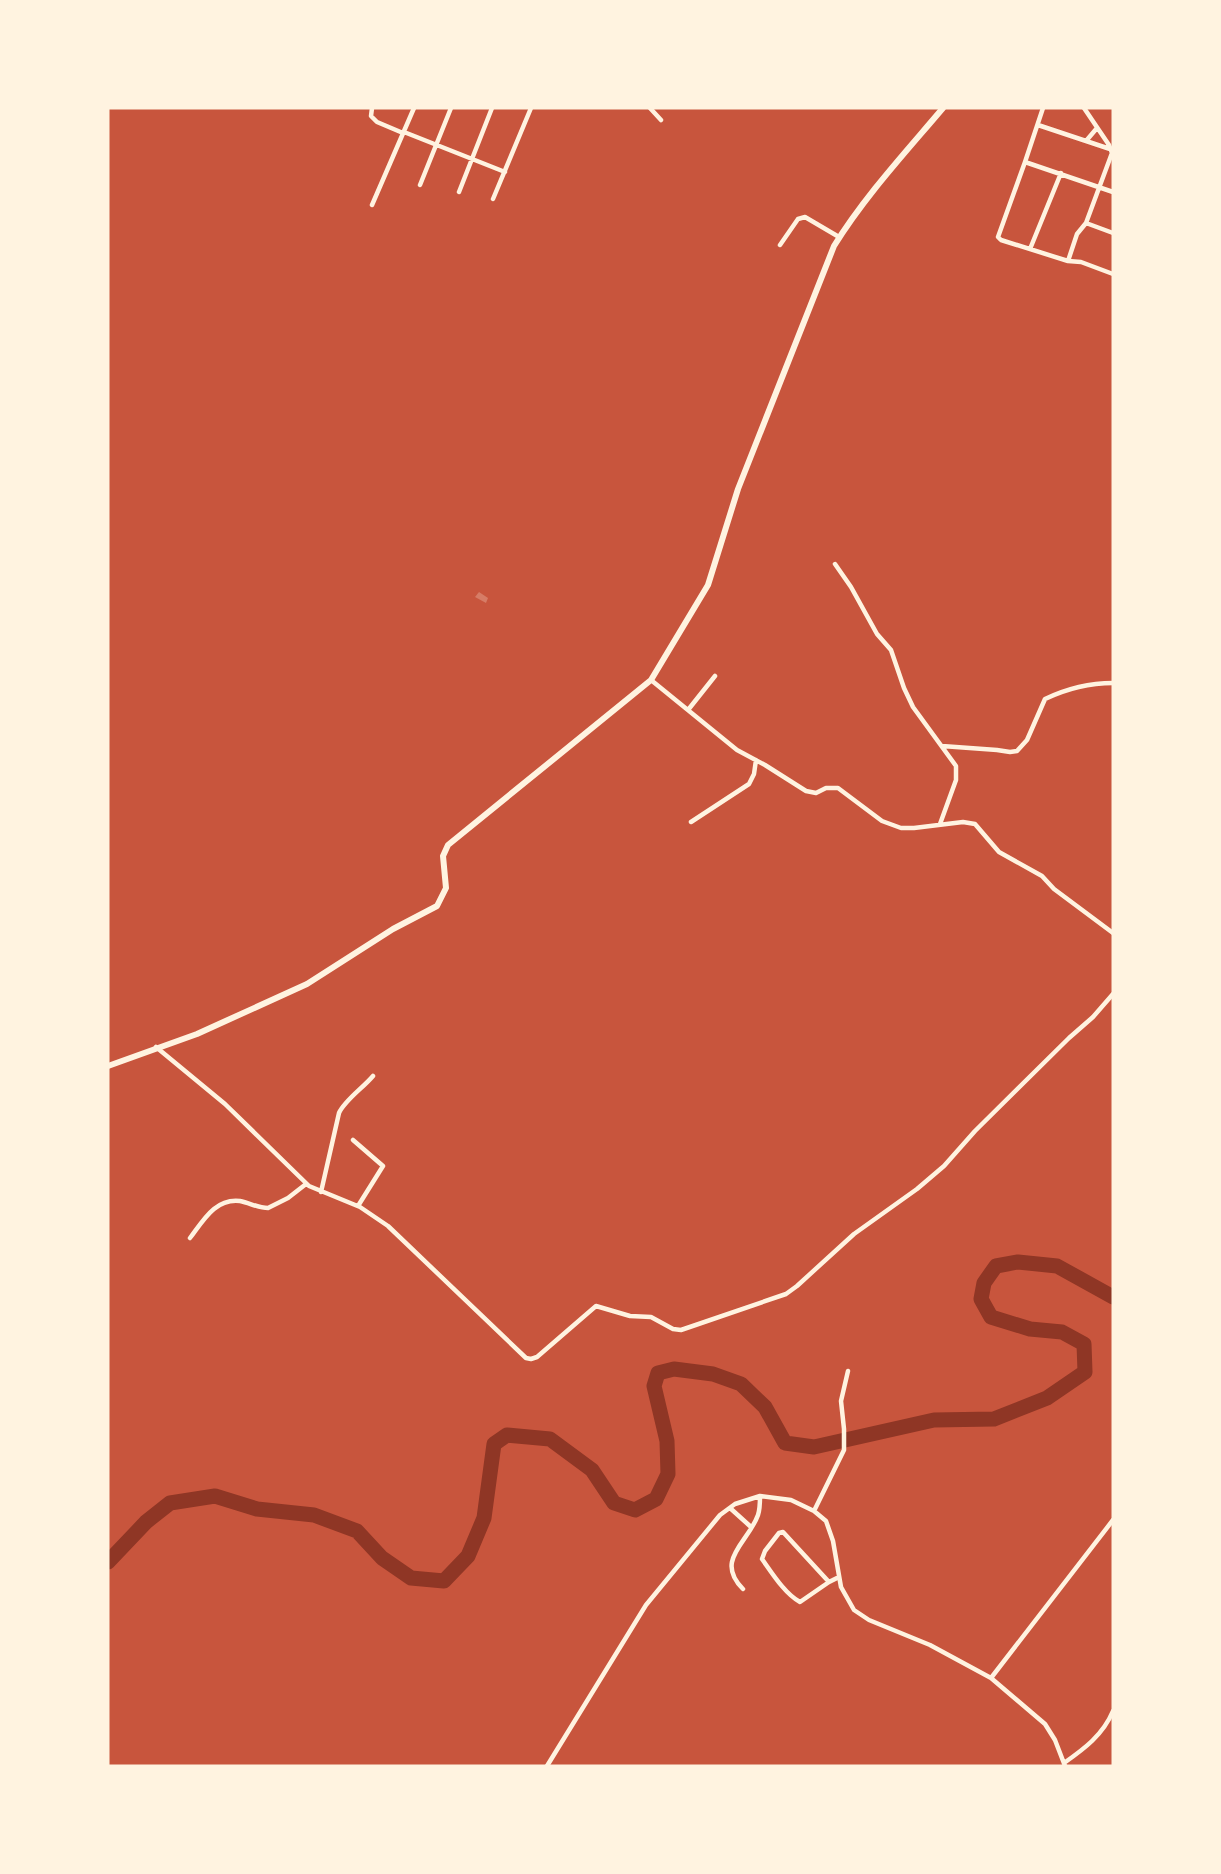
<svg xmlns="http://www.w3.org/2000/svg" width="1221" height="1874" viewBox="0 0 1221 1874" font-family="'Fira Sans',sans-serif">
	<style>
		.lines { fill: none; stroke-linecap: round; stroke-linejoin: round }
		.river { stroke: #8f3625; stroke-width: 15 }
		.building { fill: #d67c66 }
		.minor { stroke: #fff3e0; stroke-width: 4.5 }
		.tertiary { stroke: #fff3e0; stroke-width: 6 }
	</style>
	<rect width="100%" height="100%" fill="#c8553d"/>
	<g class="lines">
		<path class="river" d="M108,1562L146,1522L170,1503L215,1496L257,1509L314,1515L357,1531L382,1558L411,1578L444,1581L468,1556L484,1518L494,1444L507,1435L550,1439L592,1470L614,1503L635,1510L656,1499L668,1474L667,1441L654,1386L658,1373L674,1369L713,1374L741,1384L765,1407L785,1443L814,1447L934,1420L994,1419L1047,1398L1085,1372L1084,1344L1062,1332L1030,1329L991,1317L981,1299L984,1283L996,1266L1018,1262L1057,1266L1113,1297"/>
	</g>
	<path class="building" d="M479,592L488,598L486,603L475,597Z"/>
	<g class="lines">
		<path class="minor" d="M372,108L371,116L377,122L403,133
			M650,108L661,120
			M1043,108L1025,162L1113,192
			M1084,108L1109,145L1112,153L1086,223L1077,234L1068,261L1081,262L1113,274
			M1038,125L1110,149
			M404,132L505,172
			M1086,141L1097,128
			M1025,162L998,237L1001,240L1068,261
			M420,185L451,108
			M459,192L492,108
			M493,199L531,108
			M372,205L414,108
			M1086,223L1113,233
			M780,245L798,219L805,217L839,237
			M1030,249L1061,173
			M835,564L851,587L877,634L891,650L904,688L913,707L956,766V780L940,824
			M651,680L737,750L765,765L806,791L816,793L826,788H838L882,821L901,828H914L963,822L975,824L999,852L1042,876L1054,889L1113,933
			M688,710L715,676
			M942,746L997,750L1010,752L1017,751L1027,740L1045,699C1066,689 1090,683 1113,683
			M691,822L749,784L754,774L756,760
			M156,1047L225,1104L309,1186L360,1207L388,1226L526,1358L531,1359L537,1357L596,1306L630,1316L651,1317L673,1329L681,1330L786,1294L797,1286L854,1234L917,1189L944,1166L975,1131L1069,1038L1093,1017L1113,994
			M353,1140L383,1166L358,1206
			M321,1192L339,1113C345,1100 363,1088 373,1076
			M190,1238C203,1221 215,1198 240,1201C250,1203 258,1208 268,1208L288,1198L306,1184
			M730,1508L751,1527
			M814,1511L844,1450V1429L841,1401L848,1371
			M829,1582L783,1532L779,1533L765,1551L762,1559C772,1573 785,1594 800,1602L829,1582L839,1577
			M743,1589C714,1560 748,1543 758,1515C760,1509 760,1502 760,1496
			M1064,1763C1084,1749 1103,1735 1113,1711
			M547,1766L646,1605L720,1515L735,1504L760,1496L791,1500L814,1511L826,1521L833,1541L841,1587L854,1610L869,1620L930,1645L991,1678
			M1065,1766L1055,1740L1045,1724L991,1678L1113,1520"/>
		<path class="tertiary" d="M108,1066L197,1034L307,984L393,929L437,906L446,888L443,856L448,845L651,680L708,585L738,489L834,246C865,196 905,153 943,108"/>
	</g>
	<rect width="1221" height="1874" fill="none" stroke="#fff3e0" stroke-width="219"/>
</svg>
